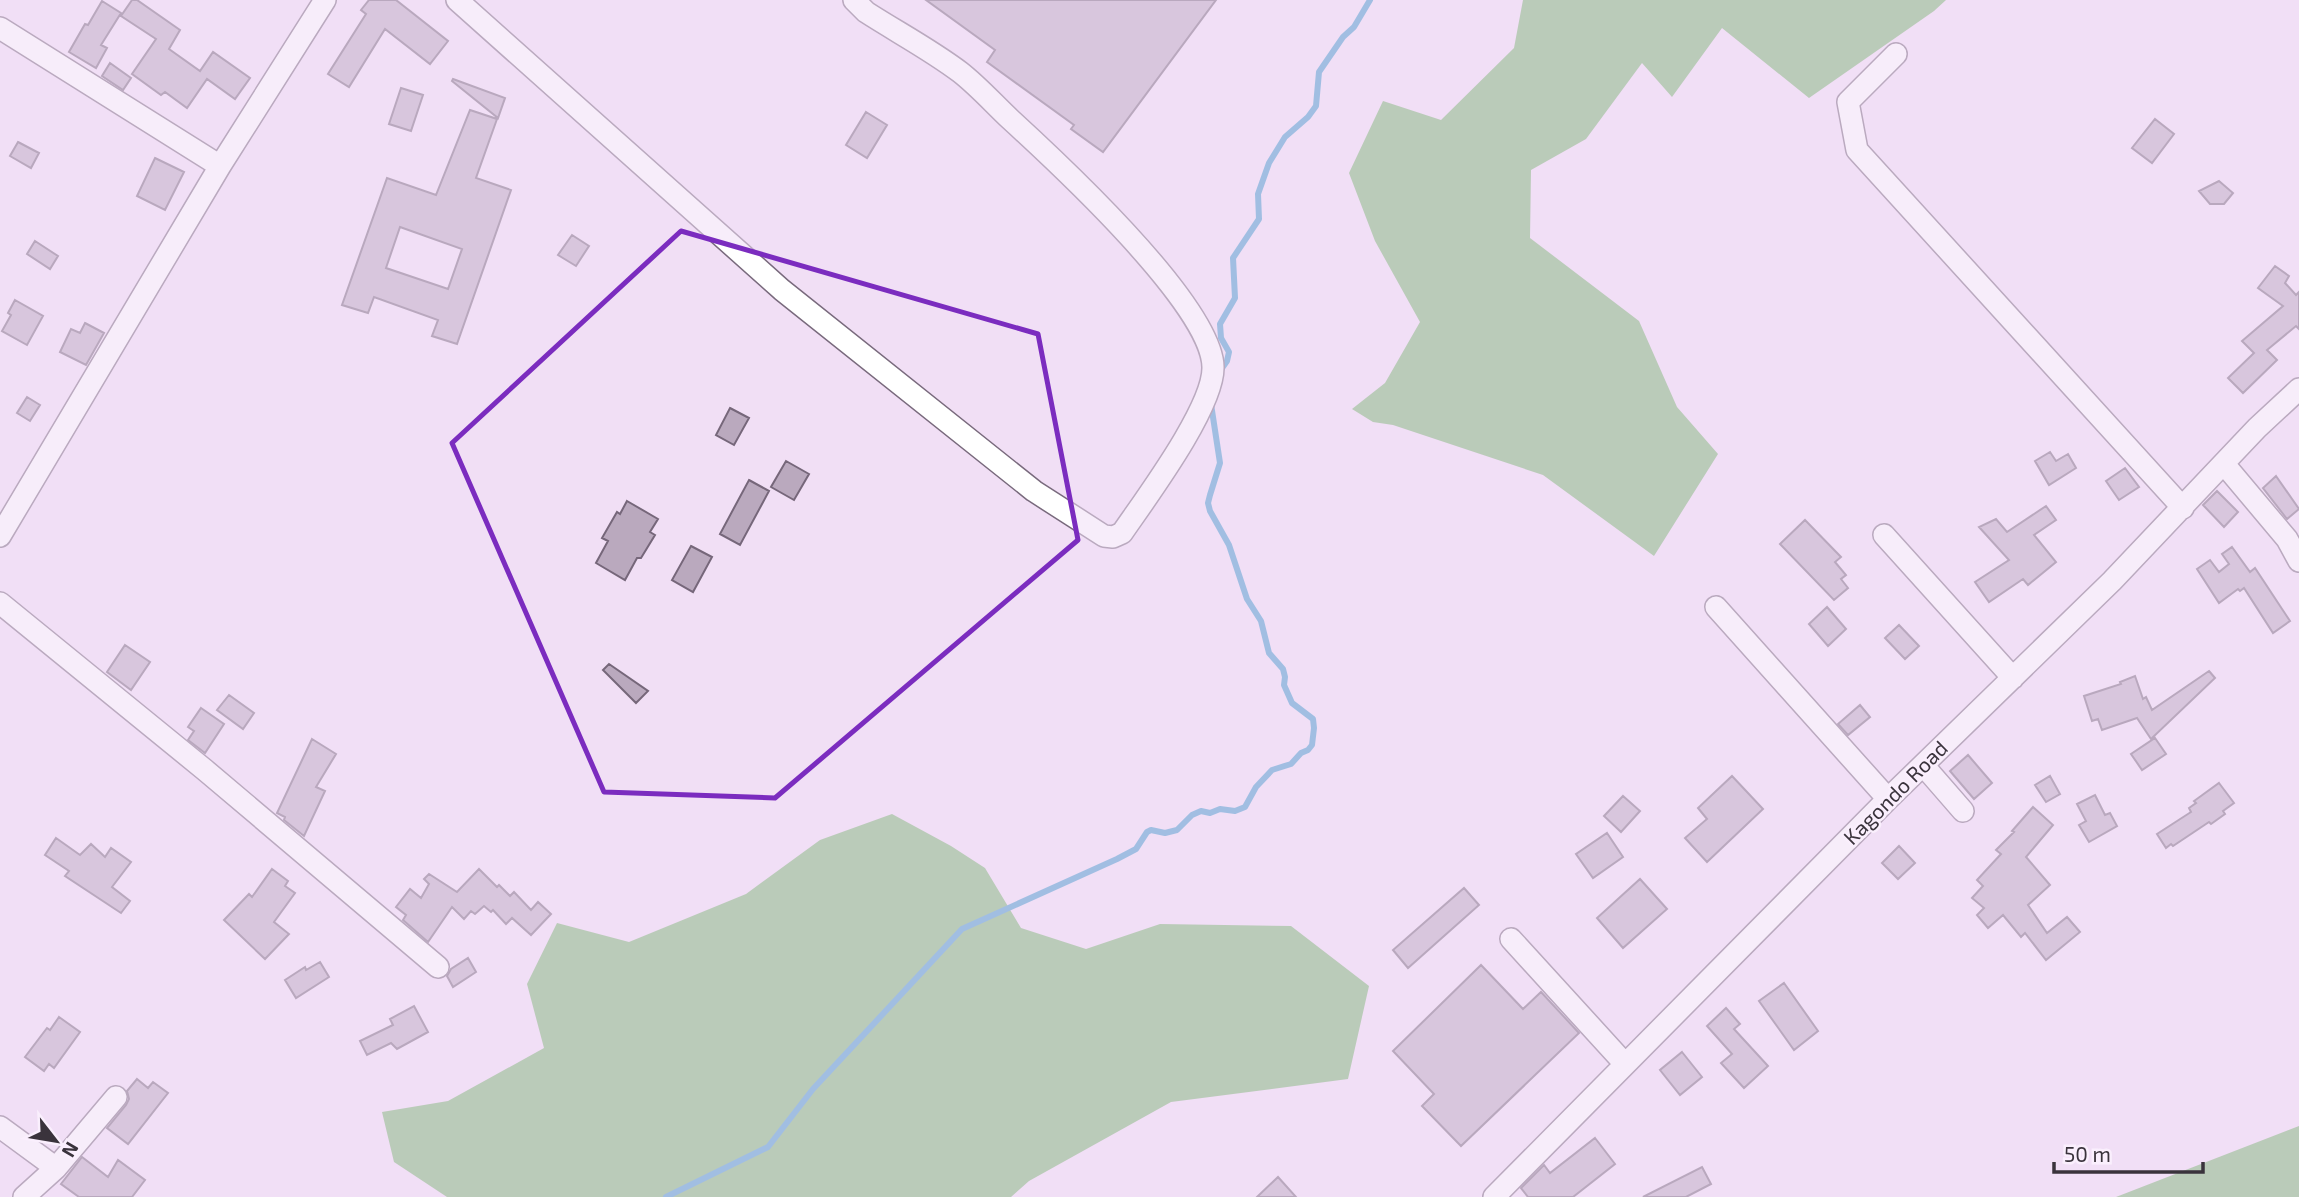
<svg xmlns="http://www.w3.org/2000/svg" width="2299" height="1197" viewBox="0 0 2299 1197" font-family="'Exo 2',sans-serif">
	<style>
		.forest { fill: #79b370 }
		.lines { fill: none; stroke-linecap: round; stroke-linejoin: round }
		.stream { stroke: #4298cb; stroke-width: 6 }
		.building { fill: #baa9be; stroke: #76677a; stroke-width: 2; fill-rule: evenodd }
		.minor-casing { stroke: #796a7d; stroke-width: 24 }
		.minor { stroke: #fff; stroke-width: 21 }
		.marked { fill: none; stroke: #7b2cbf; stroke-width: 5; stroke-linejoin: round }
		.labels { text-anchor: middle; stroke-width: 5; stroke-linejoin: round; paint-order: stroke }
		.street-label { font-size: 21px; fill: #3a333c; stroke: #faeffd }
	</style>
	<rect width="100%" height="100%" fill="#f1dff5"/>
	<path class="forest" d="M1523,0H1946L1934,11L1809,98L1722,28L1672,97L1642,63L1586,139L1531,170L1530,238L1639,321L1677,407L1718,454L1654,556L1543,475L1393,425L1373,422L1352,409L1385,383L1420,322L1375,241L1349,173L1383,101L1441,120L1514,48Z
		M892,814L951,846L985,868L1021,928L1086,949L1160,924L1291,926L1369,986L1348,1079L1171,1102L1029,1181L1011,1197H447L394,1162L382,1112L448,1101L544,1048L527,984L557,923L629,942L746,894L820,840Z
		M2299,1126V1197H2115H2116Z"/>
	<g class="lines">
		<path class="stream" d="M1220,371L1227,361L1229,352L1221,338L1220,324L1235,298L1233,258L1259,219L1258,194L1269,163L1285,137L1308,117L1316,106L1319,72L1343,37L1354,27L1370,0
			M666,1197L768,1147L813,1089L962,929L1117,859L1136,849L1147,832L1151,830L1165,833L1177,830L1192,815L1201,811L1210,813L1220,809L1235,811L1245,807L1256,787L1272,770L1291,764L1301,753L1308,750L1312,745L1314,728L1313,719L1292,703L1284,685L1285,677L1283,669L1269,653L1261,621L1247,599L1229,545L1210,511L1208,503L1210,495L1220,463L1211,404"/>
	</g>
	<path class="building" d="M132,0H137L180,30L169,49L200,71L213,52L250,78L235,99L207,79L187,108L165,92L161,95L132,74L156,39L121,16Z
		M369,0H396L448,41L430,64L385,29L349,87L328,74L366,14L361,10Z
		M926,0H1216L1103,152L1071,129L1074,125L987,62L995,50Z
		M102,1L121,13L101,45L107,48L96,68L69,52L85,24L88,25Z
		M110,63L131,78L123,90L102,76Z
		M453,79L505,98L498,118L452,81Z
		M401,88L423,95L411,131L389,124Z
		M470,110L497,119L476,178L511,190L457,344L432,336L438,320L374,297L368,313L342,305L387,178L436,195ZM400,227L462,249L448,289L386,268Z
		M866,112L887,125L867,158L846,145Z
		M2155,119L2174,134L2152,163L2132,148Z
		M18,142L39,153L31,168L10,156Z
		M155,158L184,172L165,210L137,196Z
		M2219,181L2233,193L2224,204H2210L2199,191Z
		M572,235L589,246L576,266L558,255Z
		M35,241L58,256L50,269L27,254Z
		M2275,266L2289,276L2285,283L2296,295L2299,292V329L2296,326L2267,350L2277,360L2243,393L2228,378L2254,353L2242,341L2283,306L2258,288Z
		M15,300L43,316L27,345L2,331L11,315L8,313Z
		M85,323L104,333L86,365L60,352L71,329L80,333Z
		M27,397L40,405L30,421L17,413Z
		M730,408L749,418L734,445L716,435Z
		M2050,452L2056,461L2068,454L2076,468L2049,485L2035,461Z
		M786,461L809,474L794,500L771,487Z
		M2125,468L2139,487L2119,500L2106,481Z
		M2276,476L2299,509L2287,519L2263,488Z
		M749,480L769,491L740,545L720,534Z
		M2217,491L2238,512L2224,527L2203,505Z
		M627,501L658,519L650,532L655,535L641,558H637L625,580L596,563L608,541L602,538L617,512L620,514Z
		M2046,506L2056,520L2034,535L2056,562L2028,585L2023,579L1989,602L1975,582L2009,560L1979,527L1996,519L2007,532Z
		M1805,520L1841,557L1835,562L1846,575L1841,579L1848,588L1834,600L1780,544Z
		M691,546L712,557L693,592L672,580Z
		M2232,547L2250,572L2255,568L2290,621L2273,633L2244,588L2240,591L2238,589L2219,603L2197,569L2210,560L2219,572L2229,564L2222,554Z
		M1827,607L1846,629L1828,646L1809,624Z
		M1899,625L1919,646L1905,659L1885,638Z
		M125,645L150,662L131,690L107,672Z
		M609,664L648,691L636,703L603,670Z
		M2209,671L2215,678L2151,739L2137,718L2102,730L2098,719L2092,721L2084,696L2121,684L2120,682L2135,676L2143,699L2146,697L2152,710Z
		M229,695L254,713L243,729L217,710Z
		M1860,705L1870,717L1848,735L1838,724Z
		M201,708L224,724L205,753L188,740L194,731L188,727Z
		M2155,738L2166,754L2142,770L2131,754Z
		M312,739L336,754L316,787L325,791L304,836L284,820L285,817L277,813Z
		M1968,755L1992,783L1974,799L1950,771Z
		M1732,776L1763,809L1707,862L1685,838L1707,819L1698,808Z
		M2050,776L2060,794L2046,802L2035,785Z
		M2219,783L2234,803L2223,811L2225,814L2211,824L2209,822L2173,846L2171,844L2166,848L2157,834L2191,812L2189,808L2196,803L2194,801Z
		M2095,795L2105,815L2110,813L2117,826L2089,842L2079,825L2086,821L2077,804Z
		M1623,796L1640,811L1621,832L1604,816Z
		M2033,807L2053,825L2026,857L2050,885L2028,905L2047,933L2067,917L2080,932L2046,960L2025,933L2021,937L2003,915L1988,928L1977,915L1984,908L1972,898L1983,886L1977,880L2001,854L1996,850L2014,832L2012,831Z
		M1607,833L1623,857L1593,878L1576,854Z
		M56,838L80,855L91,844L105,857L111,848L131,862L112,887L130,901L121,913L65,876L69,871L45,855Z
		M1899,846L1915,863L1898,879L1882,863Z
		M272,869L288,881L285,886L295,893L274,922L289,934L265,959L224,920L249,894L252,897Z
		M479,869L497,887L499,885L510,896L514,892L531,910L538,902L551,914L531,935L512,918L506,924L493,910L491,912L484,906L475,914L471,911L464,919L452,907L428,942L403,920L406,915L396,907L410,889L421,898L429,884L424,879L429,874L457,892Z
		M1640,879L1667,909L1623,948L1597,918Z
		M1464,888L1479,905L1408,968L1393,950Z
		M468,958L476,972L453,987L447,976L451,969Z
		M320,962L329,977L296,998L285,980L305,967L306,970Z
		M1481,965L1523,1009L1541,992L1579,1033L1461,1146L1422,1106L1434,1094L1393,1051Z
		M1784,983L1818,1031L1794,1050L1759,1001Z
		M414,1006L428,1032L397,1049L391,1043L367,1055L360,1041L393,1025L390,1019Z
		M1726,1008L1740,1024L1734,1029L1768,1066L1744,1088L1721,1063L1732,1054L1707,1026Z
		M59,1017L80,1032L54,1068L49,1064L44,1071L25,1057L47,1028L50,1030Z
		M1682,1052L1702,1077L1680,1095L1660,1070Z
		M137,1079L148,1088L153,1082L168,1093L128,1144L107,1128L126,1105L129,1099L127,1091Z
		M1595,1138L1615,1164L1573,1197H1528L1521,1188L1544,1165L1550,1173Z
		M82,1157L108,1177L118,1160L145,1180L132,1197H79L61,1184Z
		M1702,1167L1711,1184L1686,1197H1643Z
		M1278,1177L1296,1197H1257Z"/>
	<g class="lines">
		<defs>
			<path id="minor" d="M457,0L782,290L1034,491L1104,536L1113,537L1122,533C1146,498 1214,407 1213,367C1212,305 1058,163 1010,119C994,104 978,86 960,72C931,50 897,32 866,12L854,0
				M0,28L220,166
				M1896,54L1848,102L1857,150L2183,508
				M2224,464L2287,539L2299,561
				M1884,535L2013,678
				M0,536L220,166L325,0
				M0,603L205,770L438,967
				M1716,607L1888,799
				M1923,765L1963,811
				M1511,939L1625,1064
				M0,1127L56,1168
				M24,1197L56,1168L116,1097
				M1494,1197L1888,799L2112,581L2257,428L2299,389"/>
		</defs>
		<use href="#minor" class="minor-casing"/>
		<use href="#minor" class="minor"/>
	</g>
	<path d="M0 0H2299V1197H0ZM681,231L1038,334L1078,540L775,798L604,792L452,443Z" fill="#f1dff5" fill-opacity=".55" fill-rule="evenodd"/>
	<path class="marked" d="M681,231L1038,334L1078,540L775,798L604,792L452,443Z"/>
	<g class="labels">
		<g class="street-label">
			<text transform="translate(1896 793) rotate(-45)" y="7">Kagondo Road</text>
		</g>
	</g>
	<g transform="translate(56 1141) rotate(121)" stroke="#faeffd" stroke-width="5" paint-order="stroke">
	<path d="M0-5L12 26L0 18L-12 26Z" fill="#3a333c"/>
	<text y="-10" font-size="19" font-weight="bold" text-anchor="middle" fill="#3a333c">N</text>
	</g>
	<path d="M2054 1162v10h149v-10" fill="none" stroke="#3a333c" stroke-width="3.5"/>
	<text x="2064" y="1162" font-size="21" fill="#3a333c" stroke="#faeffd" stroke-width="5" paint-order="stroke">50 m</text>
</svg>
